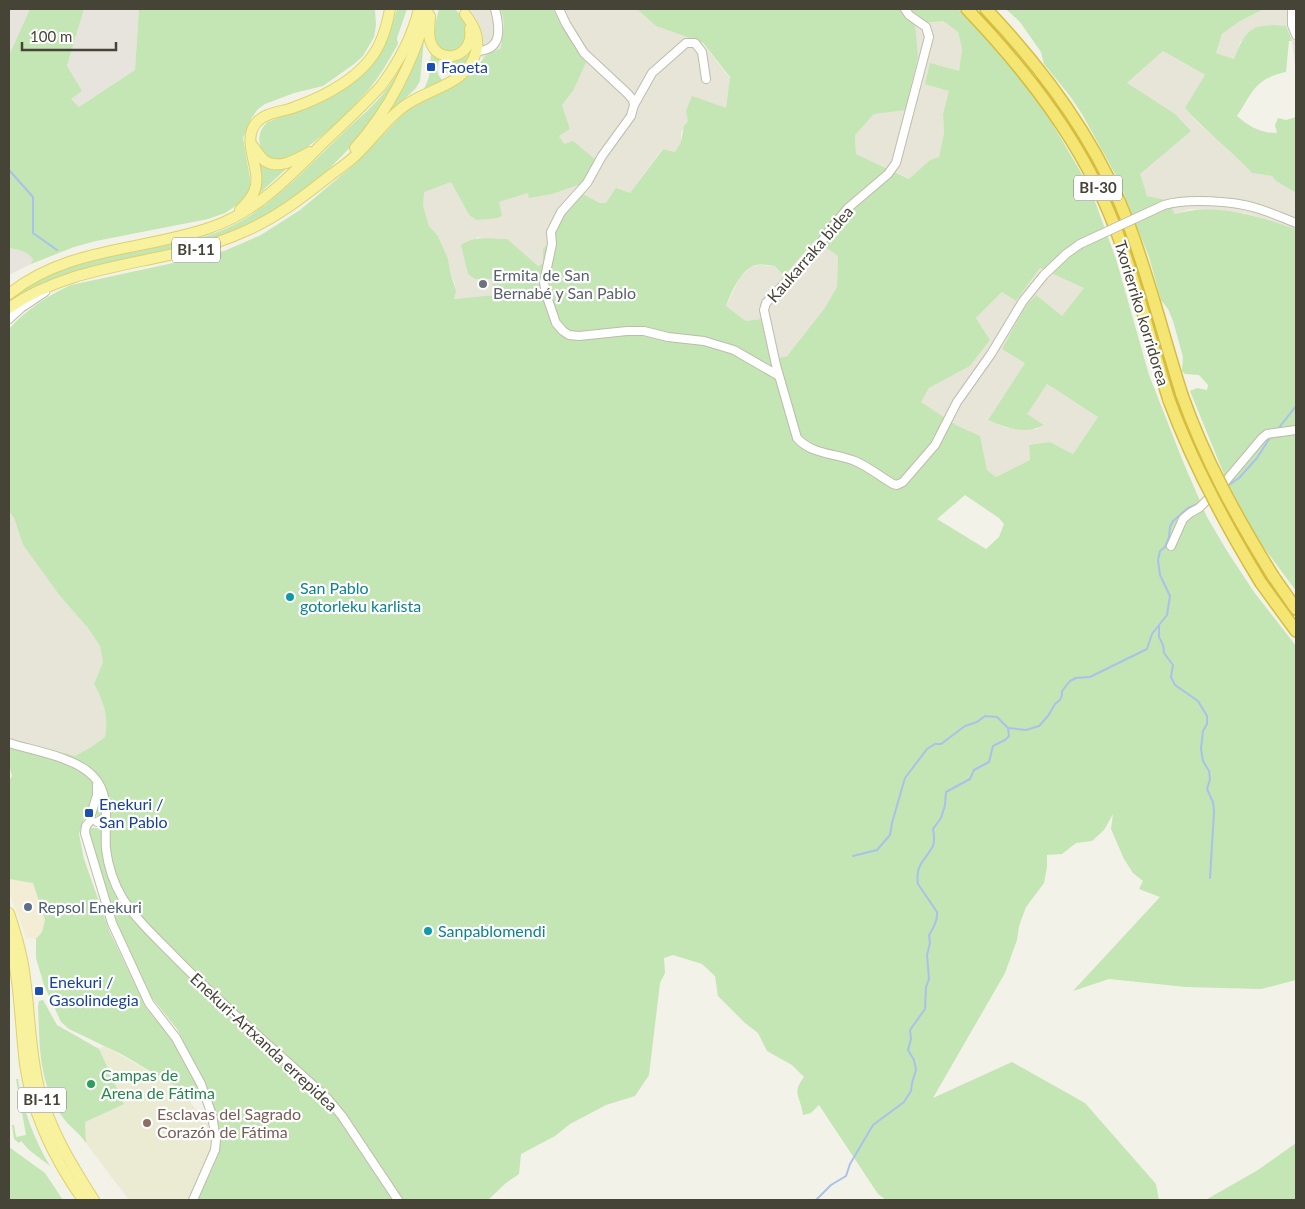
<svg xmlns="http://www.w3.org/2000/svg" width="1305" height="1209" viewBox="0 0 1305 1209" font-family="Lato,sans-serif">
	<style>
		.residential { fill: #e7e5d7 }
		.commercial { fill: #f4edd5 }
		.industrial { fill: #e6e4dd }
		.education { fill: #ebead3 }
		.green { fill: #c4e5b4; fill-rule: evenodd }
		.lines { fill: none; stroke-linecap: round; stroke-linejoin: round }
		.stream { stroke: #a9c2ec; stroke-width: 2 }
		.minor-casing { stroke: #bebcab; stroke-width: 10 }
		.major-casing { stroke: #dcd26d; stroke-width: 12 }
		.highway-casing { stroke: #d4bd42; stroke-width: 14 }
		.minor { stroke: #fff; stroke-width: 8 }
		.major { stroke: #f8f19d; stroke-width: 10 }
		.highway { stroke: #f5e572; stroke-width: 11 }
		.minor-bridge-casing { stroke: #bebcab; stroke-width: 10; stroke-linecap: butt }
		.highway-bridge-casing { stroke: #d4bd42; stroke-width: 14; stroke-linecap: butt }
		.minor-bridge { stroke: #fff; stroke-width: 8 }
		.highway-bridge { stroke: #f5e572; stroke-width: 11 }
		.transit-dot { fill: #1a4fb4; stroke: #fff; stroke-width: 2 }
		.worship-dot { fill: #6b7280; stroke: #fff; stroke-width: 2 }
		.culture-dot { fill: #0f9aa8; stroke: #fff; stroke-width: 2 }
		.service-dot { fill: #5c6f8a; stroke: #fff; stroke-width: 2 }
		.leisure-dot { fill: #2e9e5b; stroke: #fff; stroke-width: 2 }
		.education-dot { fill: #8d6e63; stroke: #fff; stroke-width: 2 }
		.labels { text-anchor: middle; stroke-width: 4.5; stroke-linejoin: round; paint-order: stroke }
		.shield { fill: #fff; stroke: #7e7b73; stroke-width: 1 }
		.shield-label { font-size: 15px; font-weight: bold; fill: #464337 }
		.transit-label { font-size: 16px; fill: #164399; stroke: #fff; text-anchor: start }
		.street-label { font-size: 16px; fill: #464337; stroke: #fff }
		.worship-label { font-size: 16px; fill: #5b616d; stroke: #fff; text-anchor: start }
		.culture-label { font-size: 16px; fill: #0d838f; stroke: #fff; text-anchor: start }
		.service-label { font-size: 16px; fill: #4e5e75; stroke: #fff; text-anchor: start }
		.leisure-label { font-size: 16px; fill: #27864d; stroke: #fff; text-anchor: start }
		.education-label { font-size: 16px; fill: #785e54; stroke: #fff; text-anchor: start }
	</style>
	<rect width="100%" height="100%" fill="#f3f2e8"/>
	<path class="residential" d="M469,9H501L504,23L501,48L486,55L482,59L480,29Z
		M553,9H637L656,26L702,43L730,78L726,108L688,121L681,133V142L675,152L662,149L630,193L606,203H600L583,194L565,213L544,257L543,263L537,266L507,239H488L477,237L475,279L492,278L494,295L453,299L455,284L450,271L448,259L438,236L429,226L423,205V192L451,182L469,215L487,218H497L499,202L528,193L564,145L559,136L570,129L562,105L573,91L586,63L561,24Z
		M1296,9V73L1292,41L1286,26L1241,41L1234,59L1216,53L1222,34L1240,21L1262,10Z
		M943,21L958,32L962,49L959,71L925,83L950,91L943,114L944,133L939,157L930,160L910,179L856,154L855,134L874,114L918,57L914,24Z
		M1163,51L1206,76L1186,109L1199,124L1238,158L1252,173L1272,176L1276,181L1296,193V229L1244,213L1190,209L1175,214L1167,200L1147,196L1139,174L1127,83Z
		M815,239L838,256L837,287L824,309L787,356L771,361L761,319L746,321L726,306L740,277L751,267L759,265L775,266L784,276Z
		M1040,268L1085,287L1025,363L988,420L1006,428L1037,429L1044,425L1026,414L1047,384L1098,417L1073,454L1050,442L1029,446L1030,460L996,477L987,470L980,436L956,425L920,402L929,388L970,366L990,340L976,318L1002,292L1016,301Z
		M9,511L14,518L23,545L60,596L88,628L100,646L103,662L94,684L103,702L108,723L105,737L91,747L75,756L24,742L9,749Z"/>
	<path class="commercial" d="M9,879L33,883L45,920L42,932L36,939L26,938L19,917L9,893Z"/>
	<path class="industrial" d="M9,9H31L9,59Z
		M84,9H139L135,70L79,107L71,99L82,91L67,67Z
		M9,248L24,251L29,253L33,259L31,264L9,275Z"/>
	<path class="education" d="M104,1046L172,1084L184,1093L196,1110L207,1112L213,1146L199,1181L188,1200H129L86,1143L85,1122L96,1047L99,1049Z"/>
	<path class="green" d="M30,9H84L67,66L82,91L71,99L79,107L135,70L139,9H375L376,25L374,37L363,56L354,64L323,86L294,93L265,104L258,109L252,117L243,138L250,178V187L248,195L240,203L225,213L208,219L96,241L74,247L31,264L33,259C26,250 19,250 9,248V56Z
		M397,9H407L397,38L398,44C391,56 384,69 376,80C361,101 305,158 280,160C259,161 252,134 268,122L329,97L353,80L384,45L390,32Z
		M439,9H455C489,43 440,69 435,36C434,28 437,17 439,9Z
		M501,9H553L561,24L586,63L573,91L562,105L570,129L559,136L564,144L573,141L596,160L581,184L552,194L529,198L528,193L499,202L502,216L497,218L477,220L469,215L451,182L424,192L423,205L429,226L438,236L448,259L450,271L456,291L454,299L494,295L492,279H475L468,274L461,245C475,235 491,239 507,239L538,266L543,263V249C553,241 556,225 564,215C569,208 577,201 583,194L600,203H606L616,188L630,193L663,149L675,152L681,142L684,126L688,121L686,111L692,96L726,108L730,77L703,43L656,26L637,9H958L990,42L1041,104L1080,171L1093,196L1116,259L1149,375L1184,464L1207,517L1227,551L1254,592L1296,646V980L1261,989L1186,987L1109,979L1073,991L1160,897L1139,889L1143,881L1133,873L1124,859L1111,829L1113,814L1104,830L1092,841L1076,843L1062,854L1047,855V867L1044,883L1026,907L1019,926L1017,940L1005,973L933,1098L1012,1062L1085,1103L1156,1184L1159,1200H886L878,1194L819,1105L811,1113L803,1115C801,1096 791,1094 804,1077L792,1065L767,1051L758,1033L745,1023L718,996L715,976L702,964L673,955L664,958L665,973L660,983L649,1075L635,1096L606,1105L570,1124L555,1136L521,1154L519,1174L506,1183L488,1200H198L216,1160L220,1136L212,1104L203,1081L177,1029L148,993L114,919L91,845L89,831L90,828H101L92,803L83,821L79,834L84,859L109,930L147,1009L168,1034L190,1071L200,1093H184L172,1084L123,1055L69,1029L61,1022L44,985L36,958V939L42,932L45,920L33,883L9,879V781L12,776L9,765V749L24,742L75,756L91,747L105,737C109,716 104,703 94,684L103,662L100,646L88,628L60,596L23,545L14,518L9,511V329C27,309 47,296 71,285L201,257L224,251L261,235L300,210L355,164L406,111L460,82L471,75L486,55L501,48L504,23ZM943,21L958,32L962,49L959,71L930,63L925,84L949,91L943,114L944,133L939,157L930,160L909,179L856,154L855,135L874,114L905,110L918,57L915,24ZM815,240L838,256L837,287L824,309L787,356L771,360L761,319L746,321L726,306C731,293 739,274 751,267C758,263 768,265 775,266L784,276ZM1040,268L1084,288L1062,316L1036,295L1025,307L1002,349L1025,363L988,420C1006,428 1025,435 1044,425L1027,414L1047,384L1098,417L1073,454L1050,442L1029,445L1030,460L996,477L987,470L980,436L956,425L921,402L929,388L970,366L990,340L976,318L1002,292L1016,301ZM965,495L999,518L1004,524L999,537L986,549L937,519Z
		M1006,9H1286L1262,10L1240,21L1222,34L1216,53L1234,59C1246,28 1253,23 1286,26L1292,41H1289L1286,72C1254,79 1253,92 1237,116C1250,127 1260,133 1277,133L1275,125L1278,118L1286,120L1296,117V193L1276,181L1272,176L1252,173C1231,150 1206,132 1185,108L1205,75L1163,51L1127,83L1175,114L1191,131L1140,174L1147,196L1167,200L1175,214C1216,202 1257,216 1296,229V591L1262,545L1248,521L1228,484L1190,391L1197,388L1207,390L1208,385L1199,375L1185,374L1182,371L1183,357L1173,321L1168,309L1161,300L1149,257L1119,181L1082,114L1070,96L1044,64L1041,52L1020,22Z
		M424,40L420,81L416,88L383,120L412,70Z
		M473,48C473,59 462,72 451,75L445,72L444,66L445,62L467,56Z
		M431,53L440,59C436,67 436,76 444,81L424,89L429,77Z
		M408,54C398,78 386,102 371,124C366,131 359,138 353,144C310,193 256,228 192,245C150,256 107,260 66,274C45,281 27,293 9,304V299C28,287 47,275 69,267C114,251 163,248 209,235C261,219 300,174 338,138C355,121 375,106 389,86C396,76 402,65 408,54Z
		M256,158L279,169L287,168L260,193L262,178Z
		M43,1000L57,1025L99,1049L124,1104L85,1122L86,1143C78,1131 69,1127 61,1115C38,1079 40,1047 38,1007L39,1001Z
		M16,1079H18C23,1110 34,1139 50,1166L29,1150L21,1141L19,1143L14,1139L12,1125H14L16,1137L26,1135Z
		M1296,1143V1200H1207L1209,1198L1258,1170Z
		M9,1147L45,1173L63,1200H9Z"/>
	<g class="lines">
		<path class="stream" d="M9,170L33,197V233L57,250
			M1278,429L1296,406
			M1229,485L1239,478L1257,458L1271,436
			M1198,504L1188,508L1173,521L1170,527L1169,537L1165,547L1160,551L1158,560L1160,575L1170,596L1167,615L1159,625V637L1163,645L1164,653L1173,665L1171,677L1175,685L1198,701L1207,716V724L1203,731L1201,749L1203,761L1209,771L1210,779L1207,789L1213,802L1214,812L1210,878
			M853,856L877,850L890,835L892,823L905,778L927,749L935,744H941L965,726L977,722L985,716L997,717L1008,728
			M816,1200L831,1185L846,1176L850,1164L873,1125L904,1102L911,1091L912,1083L916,1070L914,1060L908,1050L911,1039L910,1030L925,1009L926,987L929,979L927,955L930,943L929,935C933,929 938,921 937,912L918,884C915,864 925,861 933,846C935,840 934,834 933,829L941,818L945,805L946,792L970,779L974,770L989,762L993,746L1005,740L1009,736L1008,728L1026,730L1039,726L1048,716L1055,704L1060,700L1062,695V691L1070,681L1076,678L1090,677L1147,649L1152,634L1159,625"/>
		<defs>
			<path id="minor" d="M559,9L566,24L584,53L628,94L633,100L634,105L631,116L602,156L587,183L561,212L551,232L552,244L544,282L546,294L556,323L563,331L569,335L579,336L627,331H644L668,337L704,341L734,350L779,376
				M905,9L909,15L926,27L929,37L896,163L888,174L848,208L829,231L813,254L766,303L764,310L776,365L797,438C812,455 836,453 855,461C869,467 881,477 893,484L897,485L903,482L935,445L957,402L991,354L1023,301L1044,275L1066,254L1080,244
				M1292,9V25L1296,35
				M476,51C503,51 500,28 495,9
				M634,105L652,73L686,43H695L702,52L706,79
				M1164,205C1187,198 1234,201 1256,208C1270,212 1283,218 1296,223
				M9,319L21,308L45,292
				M1171,546L1183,519L1190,513L1199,508L1225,482L1262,438L1267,434L1296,430
				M9,743C34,751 75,757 93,776C112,795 104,825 106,849C108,866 114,884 123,899C136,919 154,936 171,953C220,1004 275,1050 327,1098L342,1116L398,1200
				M97,785V795L90,818L91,820L86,826L85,833L112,923L149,1003L176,1038L201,1084L212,1115L216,1140L215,1150L193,1200
				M97,822L106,817"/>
			<path id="major" d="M430,16C430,23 428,32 430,40C437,67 475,58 470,29
				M252,145C256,150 260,157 265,161C279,170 297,159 310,152
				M355,148C391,108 414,60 428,9
				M240,210C246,204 253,197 255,189C262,169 240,140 257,122C266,112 283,112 295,107C326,96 364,76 379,45C384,35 388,20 390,9
				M9,294C67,247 142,251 209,228C255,213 288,178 321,145C341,126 362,107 381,86C399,62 412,38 419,9
				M9,308C77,260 166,266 241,233C275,219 303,197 332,174C342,167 353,159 361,150C375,136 387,119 403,107C427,88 467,86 476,52C480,37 474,26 465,14
				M9,913C16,934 23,956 25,979C30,1015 30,1053 39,1088C50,1130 71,1164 94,1200
				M9,939C20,980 20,1023 25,1064C32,1115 54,1159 83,1200"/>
			<path id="highway" d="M967,9C1029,74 1084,145 1116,230C1137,285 1151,343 1169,400
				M986,9C1046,72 1098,143 1129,225C1150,281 1164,339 1182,395
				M1273,576L1296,609
				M1261,583L1296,631"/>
		</defs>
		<use href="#minor" class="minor-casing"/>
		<use href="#major" class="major-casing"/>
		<use href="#highway" class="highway-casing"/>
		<use href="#minor" class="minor"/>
		<use href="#major" class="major"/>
		<use href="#highway" class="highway"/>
		<defs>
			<path id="minor-bridge" d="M1080,244L1164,205"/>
			<path id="highway-bridge" d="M1182,395C1205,460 1237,518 1273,576
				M1169,400C1193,465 1225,524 1261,583"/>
		</defs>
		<use href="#minor-bridge" class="minor-bridge-casing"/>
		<use href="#highway-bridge" class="highway-bridge-casing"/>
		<use href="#minor-bridge" class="minor-bridge"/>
		<use href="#highway-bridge" class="highway-bridge"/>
	</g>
	<g class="transit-dot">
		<rect x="426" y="62" width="10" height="10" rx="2.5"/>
		<rect x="84" y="808" width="10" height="10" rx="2.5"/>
		<rect x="34" y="986" width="10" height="10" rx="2.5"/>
	</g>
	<circle class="worship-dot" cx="483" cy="284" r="5"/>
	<g class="culture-dot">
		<circle cx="290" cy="597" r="5"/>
		<circle cx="428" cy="931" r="5"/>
	</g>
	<circle class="service-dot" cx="28" cy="907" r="5"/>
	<circle class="leisure-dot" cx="91" cy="1084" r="5"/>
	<circle class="education-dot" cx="147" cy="1123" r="5"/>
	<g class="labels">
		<g class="shield">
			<rect x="1074" y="175.5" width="48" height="25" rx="4"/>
			<rect x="172" y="237.5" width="48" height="25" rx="4"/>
			<rect x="18" y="1087.5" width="48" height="25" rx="4"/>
		</g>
		<g class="shield-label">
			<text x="1098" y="193">BI-30</text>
			<text x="196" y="255">BI-11</text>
			<text x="42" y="1105">BI-11</text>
		</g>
		<g class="transit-label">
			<text x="441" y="73">Faoeta</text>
			<text x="99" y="810">Enekuri /<tspan x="99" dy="18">San Pablo</tspan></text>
			<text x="49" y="988">Enekuri /<tspan x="49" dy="18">Gasolindegia</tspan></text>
		</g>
		<g class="street-label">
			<text transform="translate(810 254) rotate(-49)" y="6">Kaukarraka bidea</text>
			<text transform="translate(1142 313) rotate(73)" y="6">Txorierriko korridorea</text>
			<text transform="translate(264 1042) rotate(43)" y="6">Enekuri-Artxanda errepidea</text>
		</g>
		<g class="worship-label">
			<text x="493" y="281">Ermita de San<tspan x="493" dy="18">Bernabé y San Pablo</tspan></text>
		</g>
		<g class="culture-label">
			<text x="300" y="594">San Pablo<tspan x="300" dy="18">gotorleku karlista</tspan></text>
			<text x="438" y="937">Sanpablomendi</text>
		</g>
		<g class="service-label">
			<text x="38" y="913">Repsol Enekuri</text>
		</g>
		<g class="leisure-label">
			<text x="101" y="1081">Campas de<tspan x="101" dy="18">Arena de Fátima</tspan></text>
		</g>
		<g class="education-label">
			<text x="157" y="1120">Esclavas del Sagrado<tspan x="157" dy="18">Corazón de Fátima</tspan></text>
		</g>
	</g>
	<rect width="1305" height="1209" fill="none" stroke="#464337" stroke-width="20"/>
	<path d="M22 42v8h94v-8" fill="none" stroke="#464337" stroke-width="2.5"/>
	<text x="30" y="42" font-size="15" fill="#464337" stroke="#ffffff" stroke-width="4" paint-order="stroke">100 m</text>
</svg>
